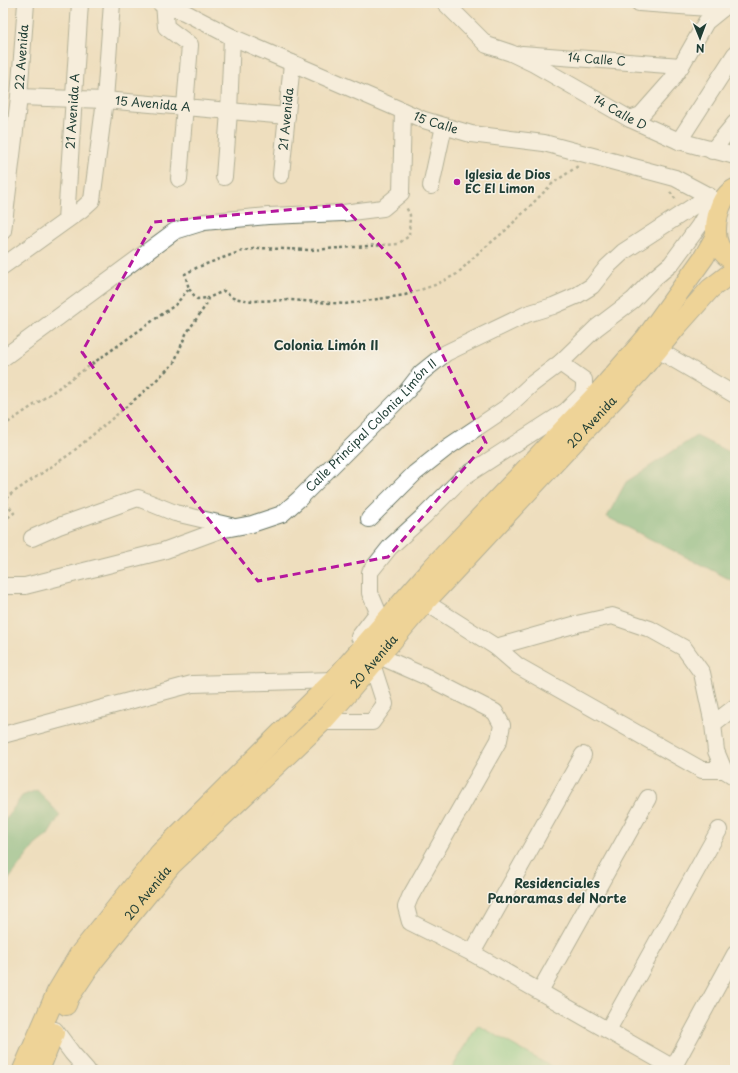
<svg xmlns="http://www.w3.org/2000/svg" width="738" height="1073" viewBox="0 0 738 1073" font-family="'Playpen Sans',sans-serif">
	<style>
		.green { fill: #84d393; stroke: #528864 }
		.forest { fill: #6bb57d; stroke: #457958 }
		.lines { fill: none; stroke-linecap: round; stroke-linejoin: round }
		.minor-casing { stroke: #677564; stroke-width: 18 }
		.major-casing { stroke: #677564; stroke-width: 22 }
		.path { stroke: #677564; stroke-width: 2.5; stroke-dasharray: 3 3; stroke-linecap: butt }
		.minor { stroke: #fff; stroke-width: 16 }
		.major { stroke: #eec569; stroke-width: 20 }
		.marked { fill: none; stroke: #b5179e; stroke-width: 3; stroke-dasharray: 8 5; stroke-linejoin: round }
		.poi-dot { fill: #b5179e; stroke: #f7f3e8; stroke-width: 1.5 }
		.labels { text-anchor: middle; stroke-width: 3; stroke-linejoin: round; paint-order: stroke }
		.street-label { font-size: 12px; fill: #1f3d34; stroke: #f7f3e8 }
		.poi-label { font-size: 12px; font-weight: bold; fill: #1f3d34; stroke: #f7f3e8; text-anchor: start }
		.neighbourhood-label { font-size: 13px; font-weight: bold; fill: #1f3d34; stroke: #f7f3e8 }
	</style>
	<rect width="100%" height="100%" fill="#f7f3e8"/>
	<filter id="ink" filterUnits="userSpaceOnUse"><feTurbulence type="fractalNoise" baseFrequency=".025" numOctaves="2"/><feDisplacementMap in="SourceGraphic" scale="8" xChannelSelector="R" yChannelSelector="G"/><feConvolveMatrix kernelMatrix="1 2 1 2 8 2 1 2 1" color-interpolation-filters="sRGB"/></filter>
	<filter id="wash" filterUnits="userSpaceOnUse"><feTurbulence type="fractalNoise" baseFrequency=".012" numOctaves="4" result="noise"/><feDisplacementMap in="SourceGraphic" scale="16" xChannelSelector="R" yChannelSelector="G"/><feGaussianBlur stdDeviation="0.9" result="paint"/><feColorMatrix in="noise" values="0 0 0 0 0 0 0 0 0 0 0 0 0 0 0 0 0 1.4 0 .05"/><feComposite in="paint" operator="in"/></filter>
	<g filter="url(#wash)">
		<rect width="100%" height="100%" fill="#eedebe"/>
		<path class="green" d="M478,1025L557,1070H451Z"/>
		<path class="forest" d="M696,436L735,455V582L607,517L626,482Z
			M37,790L60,815L48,835L35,845L3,887V823L22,796Z"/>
	</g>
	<g filter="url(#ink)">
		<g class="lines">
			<defs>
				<g id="minor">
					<path id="s1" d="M160,3L184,12L232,37L424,120L471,134L544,143L675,178L709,196L715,202"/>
					<path id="s2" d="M445,3L487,45L511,53L534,64L630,119L679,141L735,156"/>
					<path d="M639,3L722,9"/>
					<path d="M164,4L166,27L190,45L179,179"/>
					<path id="s3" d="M522,54L681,66"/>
					<path id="s4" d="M19,97L105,100L287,116"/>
					<path d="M630,119L641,115L671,81L681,66L706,22L722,9L724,3"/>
					<path d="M679,141L735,54"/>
					<path d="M712,151L735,123"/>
					<path id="s5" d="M281,175L292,63"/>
					<path d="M224,177L229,112L232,37"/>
					<path d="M431,186L444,126"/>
					<path id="s6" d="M66,220L80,3"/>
					<path id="s7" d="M3,231L19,97L26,3"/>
					<path d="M3,266L81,210L92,200L105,100L112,3"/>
					<path d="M658,350L735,395"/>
					<path d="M3,358L175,231L204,222L268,216L343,213L383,208L401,193L403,111"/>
					<path d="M369,519L415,473L448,447L506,408L532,384L560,363L596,328L633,300L652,280L671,264L699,226L714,200"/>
					<path d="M32,538L59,526L138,498L175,513L231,526"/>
					<path id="s8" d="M3,586H25L163,551L220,530L252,524L282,514L299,499L407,391L421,373L446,353L527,314L553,306L576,296L592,286L607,267L623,252L709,196"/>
					<path d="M425,602L496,647L518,666L702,770H724L735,777"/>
					<path d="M366,644L359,637L378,612L370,593V572L390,547L425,515L462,478L566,411L583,394L584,387V380L560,363"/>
					<path d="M496,647L577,624L612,616L650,629L684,648L702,673L713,724L716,751L724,770"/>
					<path d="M379,656L427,677L495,712L502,725L499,740L410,897L406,907L410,922L472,953L677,1070"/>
					<path d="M322,722H372L385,704L372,664"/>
					<path d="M713,724L735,707"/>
					<path d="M3,735L192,684L334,680"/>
					<path d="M472,953L583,755"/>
					<path d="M540,991L648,798"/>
					<path d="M55,1030L72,1053L87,1070"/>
					<path d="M608,1030L719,830"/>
					<path d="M673,1068L735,954"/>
				</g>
				<g id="major">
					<path d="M735,189C718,197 712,230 719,246C723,254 728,257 735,262"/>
					<path id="s9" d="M66,1005L69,997L93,961L171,865L322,722L346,695L425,602L640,371L677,326L710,289L735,270"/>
					<path d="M23,1070L57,992L79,955L160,853L334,680L433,567L599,392L646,338L704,257L716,236"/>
					<path d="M39,1070L54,1033"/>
				</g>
			</defs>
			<use href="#minor" class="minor-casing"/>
			<use href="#major" class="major-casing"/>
			<path class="path" d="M670,192L677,201
				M189,289L197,299L208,298
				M3,426L40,401L175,305L189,289L185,274L198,267L239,252L258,248L311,250L398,244L409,236L410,215L406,207
				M3,521L14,513L6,502L8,496L70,454L146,390L174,363L186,334L206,305L208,298L224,291L233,298L252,301L291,300L345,304L405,295L435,285L457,274L476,255L506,230L553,183L578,166"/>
			<use href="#minor" class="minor"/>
			<use href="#major" class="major"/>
		</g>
	</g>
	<path d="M0 0H738V1073H0ZM342,205L399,266L486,443L388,557L258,581L144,438L82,352L154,222Z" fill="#eedebe" fill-opacity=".55" fill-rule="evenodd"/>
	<path class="marked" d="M342,205L399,266L486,443L388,557L258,581L144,438L82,352L154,222Z"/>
	<circle class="poi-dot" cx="457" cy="182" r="4"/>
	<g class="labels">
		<g class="street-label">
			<text dy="4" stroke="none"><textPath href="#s7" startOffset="175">22 Avenida</textPath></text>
			<text dy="4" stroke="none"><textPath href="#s3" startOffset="75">14 Calle C</textPath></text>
			<text dy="4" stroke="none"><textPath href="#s4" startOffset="134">15 Avenida A</textPath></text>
			<text dy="4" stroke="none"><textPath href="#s6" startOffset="109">21 Avenida A</textPath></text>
			<text dy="4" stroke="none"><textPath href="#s2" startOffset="209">14 Calle D</textPath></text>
			<text dy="4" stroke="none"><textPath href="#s5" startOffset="56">21 Avenida</textPath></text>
			<text dy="4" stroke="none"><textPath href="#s1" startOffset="301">15 Calle</textPath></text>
			<text dy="4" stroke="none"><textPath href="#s9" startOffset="787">20 Avenida</textPath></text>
			<text dy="4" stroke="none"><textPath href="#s8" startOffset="415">Calle Principal Colonia Limón II</textPath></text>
			<text dy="4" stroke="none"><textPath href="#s9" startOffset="463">20 Avenida</textPath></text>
			<text dy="4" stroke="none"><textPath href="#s9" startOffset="139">20 Avenida</textPath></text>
		</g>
		<g class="poi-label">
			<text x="465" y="179">Iglesia de Dios<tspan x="465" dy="14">EC El Limon</tspan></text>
		</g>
		<g class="neighbourhood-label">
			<text x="326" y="350">Colonia Limón II</text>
			<text x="557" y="888">Residenciales<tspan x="557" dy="15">Panoramas del Norte</tspan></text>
		</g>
	</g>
	<rect width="738" height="1073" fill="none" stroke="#f7f3e8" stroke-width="16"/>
	<g transform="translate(700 38) rotate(179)" stroke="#f7f3e8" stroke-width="3" paint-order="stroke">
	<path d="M0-3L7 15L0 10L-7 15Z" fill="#1f3d34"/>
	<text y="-6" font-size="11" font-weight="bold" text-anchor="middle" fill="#1f3d34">N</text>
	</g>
</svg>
